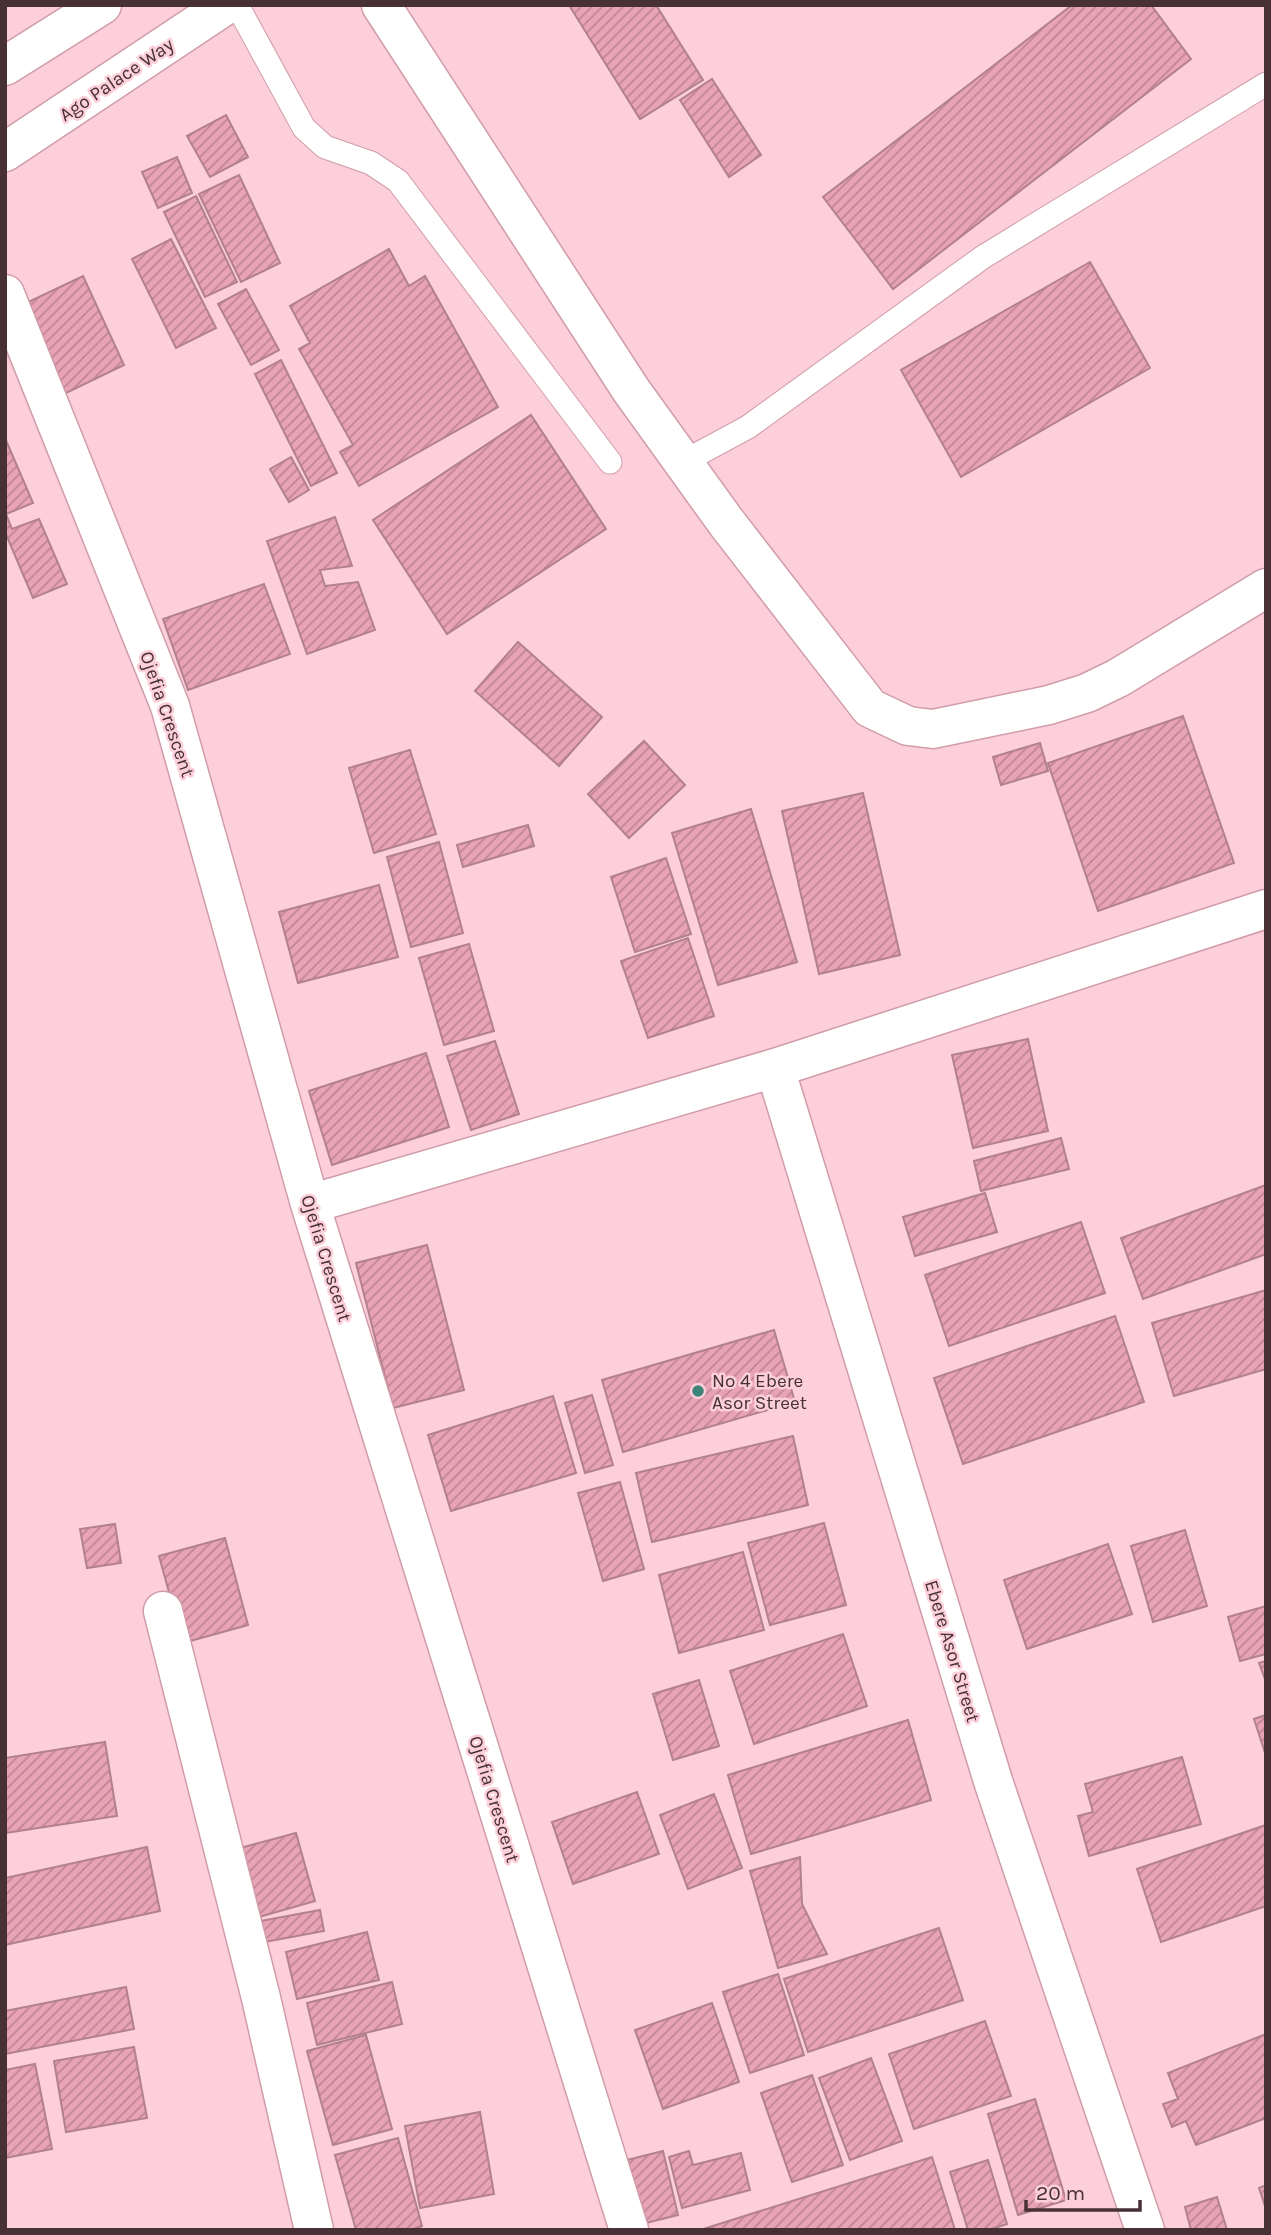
<svg xmlns="http://www.w3.org/2000/svg" width="1271" height="2235" viewBox="0 0 1271 2235" font-family="Karla,sans-serif">
	<style>
		.building { fill: url(#building-hatch); stroke: #b3808e; stroke-width: 2 }
		.lines { fill: none; stroke-linecap: round; stroke-linejoin: round }
		.service-casing { stroke: #d19caa; stroke-width: 25 }
		.minor-casing { stroke: #d19caa; stroke-width: 41 }
		.secondary-casing { stroke: #d19caa; stroke-width: 41 }
		.service { stroke: #fff; stroke-width: 23 }
		.minor { stroke: #fff; stroke-width: 38 }
		.secondary { stroke: #fff; stroke-width: 38 }
		.poi-dot { fill: #3e8378; stroke: #fccfda; stroke-width: 2.5 }
		.labels { text-anchor: middle; stroke-width: 5; stroke-linejoin: round; paint-order: stroke }
		.street-label { font-size: 19px; fill: #473137; stroke: #fccfda }
		.poi-label { font-size: 19px; fill: #473137; stroke: #fccfda; text-anchor: start }
	</style>
	<defs>
		<pattern id="building-hatch" width="6" height="6" patternUnits="userSpaceOnUse" patternTransform="scale(1.75)"><rect width="6" height="6" fill="#e9a3b6"/><path d="M-1 1l2-2M0 6l6-6M5 7l2-2" fill="none" stroke="#bf8595"/></pattern>
	</defs>
	<rect width="100%" height="100%" fill="#fccfda"/>
	<path class="building" d="M569,5H656L703,80L640,119Z
		M1072,5H1151L1191,59L893,289L823,197Z
		M712,79L761,155L729,177L680,100Z
		M226,115L248,157L210,177L187,136Z
		M177,157L192,193L158,208L142,172Z
		M239,175L280,263L241,282L199,194Z
		M196,196L237,282L205,297L164,212Z
		M171,239L216,328L176,348L132,259Z
		M389,249L409,286L425,276L498,407L359,486L340,452L353,445L299,349L310,343L290,306Z
		M1090,262L1150,368L961,477L901,370Z
		M83,276L124,365L64,394L22,305Z
		M246,289L279,350L251,365L218,304Z
		M281,360L337,473L311,486L255,374Z
		M531,415L606,529L447,634L373,520Z
		M5,438L33,503L6,514L12,529L39,519L67,584L33,598L5,532Z
		M291,457L309,490L289,502L270,469Z
		M335,517L352,566L320,570L325,586L358,582L375,630L307,654L267,541Z
		M264,584L290,654L188,690L163,619Z
		M518,642L602,717L559,766L475,691Z
		M1183,716L1234,863L1098,911L1048,763Z
		M644,741L685,785L629,838L588,794Z
		M1040,743L1048,771L1001,785L993,757Z
		M410,750L436,834L374,853L349,768Z
		M863,793L900,955L819,974L782,811Z
		M751,809L797,962L718,985L672,833Z
		M528,825L534,846L463,867L457,845Z
		M439,842L463,933L411,947L387,857Z
		M666,858L691,934L635,952L611,877Z
		M379,885L398,957L298,983L279,912Z
		M688,938L714,1016L648,1038L621,961Z
		M469,944L494,1031L444,1045L419,958Z
		M1028,1039L1048,1131L973,1148L952,1055Z
		M495,1041L519,1114L471,1130L447,1056Z
		M426,1053L449,1127L332,1165L309,1091Z
		M1061,1138L1069,1169L981,1191L974,1161Z
		M1266,1185V1254L1143,1299L1121,1238Z
		M985,1193L997,1232L915,1256L903,1217Z
		M1081,1222L1105,1293L949,1346L925,1275Z
		M427,1245L464,1390L393,1408L356,1263Z
		M1266,1290V1369L1174,1396L1152,1323Z
		M1115,1316L1144,1402L963,1464L934,1378Z
		M774,1330L795,1402L623,1452L602,1380Z
		M592,1395L613,1465L585,1473L565,1403Z
		M553,1396L576,1473L451,1511L428,1435Z
		M793,1436L808,1505L652,1542L636,1473Z
		M620,1482L644,1569L603,1581L578,1493Z
		M824,1523L846,1605L770,1625L748,1543Z
		M115,1524L121,1563L87,1568L80,1529Z
		M1185,1530L1207,1606L1153,1622L1131,1546Z
		M225,1538L248,1625L183,1643L159,1556Z
		M1108,1544L1132,1614L1027,1649L1004,1580Z
		M743,1552L764,1630L679,1653L659,1575Z
		M1266,1606V1654L1240,1661L1228,1617Z
		M843,1634L867,1706L754,1744L730,1671Z
		M1266,1661V1682L1259,1663Z
		M699,1680L719,1746L673,1760L653,1694Z
		M1266,1715V1756L1254,1719Z
		M908,1720L931,1800L751,1854L728,1775Z
		M105,1742L117,1816L5,1833V1758Z
		M1182,1757L1201,1824L1089,1856L1078,1816L1093,1812L1085,1784Z
		M637,1792L659,1854L573,1884L552,1822Z
		M714,1794L742,1868L688,1889L660,1815Z
		M1266,1825V1906L1161,1942L1137,1869Z
		M296,1833L315,1901L259,1917L240,1848Z
		M147,1847L160,1911L5,1945V1878Z
		M800,1857L802,1904L827,1954L778,1968L750,1871Z
		M320,1910L324,1931L259,1943L255,1922Z
		M939,1928L963,2000L808,2052L784,1979Z
		M367,1932L379,1980L297,1999L286,1952Z
		M778,1974L804,2055L750,2073L723,1992Z
		M392,1982L402,2024L317,2045L307,2003Z
		M126,1987L134,2029L5,2054V2011Z
		M712,2003L739,2082L663,2109L635,2030Z
		M985,2021L1011,2096L914,2129L889,2054Z
		M1266,2034V2118L1196,2145L1186,2121L1172,2127L1163,2104L1178,2099L1168,2073Z
		M366,2035L392,2129L333,2145L307,2051Z
		M134,2047L147,2118L66,2132L54,2061Z
		M871,2058L902,2141L850,2160L819,2078Z
		M35,2064L52,2149L5,2158V2070Z
		M812,2075L843,2165L792,2182L761,2093Z
		M1035,2099L1066,2200L1018,2215L988,2114Z
		M480,2112L494,2194L420,2208L405,2126Z
		M398,2138L422,2226L410,2230H356L335,2155Z
		M663,2151L678,2215L642,2224L627,2160Z
		M689,2151L693,2165L741,2153L750,2190L682,2208L669,2157Z
		M932,2157L955,2230H700Z
		M988,2160L1007,2224L988,2230H968L950,2172Z
		M1266,2185V2209L1259,2188Z
		M1217,2197L1227,2230H1191L1185,2207Z"/>
	<g class="lines">
		<defs>
			<path id="service" d="M237,5L304,128L325,147L371,163L398,181L610,462
				M685,461L748,427L983,257L1266,84"/>
			<path id="minor" d="M381,5L631,390L726,522L870,708L908,726L933,729L1049,705L1087,693L1118,678L1266,588
				M5,294L170,706L310,1204L629,2230
				M775,1068L994,1784L1145,2230
				M310,1204L775,1068L1266,909
				M163,1611L261,1998L314,2230"/>
			<path id="secondary" d="M5,66L102,5
				M5,152L226,5"/>
		</defs>
		<use href="#service" class="service-casing"/>
		<use href="#minor" class="minor-casing"/>
		<use href="#secondary" class="secondary-casing"/>
		<use href="#service" class="service"/>
		<use href="#minor" class="minor"/>
		<use href="#secondary" class="secondary"/>
	</g>
	<circle class="poi-dot" cx="698" cy="1391" r="7"/>
	<g class="labels">
		<g class="street-label">
			<text transform="translate(116 79) rotate(-34)" y="7">Ago Palace Way</text>
			<text transform="translate(168 714) rotate(71)" y="7">Ojefia Crescent</text>
			<text transform="translate(327 1258) rotate(73)" y="7">Ojefia Crescent</text>
			<text transform="translate(953 1651) rotate(73)" y="7">Ebere Asor Street</text>
			<text transform="translate(495 1799) rotate(73)" y="7">Ojefia Crescent</text>
		</g>
		<g class="poi-label">
			<text x="712" y="1387">No 4 Ebere<tspan x="712" dy="22">Asor Street</tspan></text>
		</g>
	</g>
	<rect width="1271" height="2235" fill="none" stroke="#473137" stroke-width="14"/>
	<path d="M1026 2200v10h114v-10" fill="none" stroke="#473137" stroke-width="3.5"/>
	<text x="1036" y="2200" font-size="21" fill="#473137" stroke="#fccfda" stroke-width="5" paint-order="stroke">20 m</text>
</svg>
